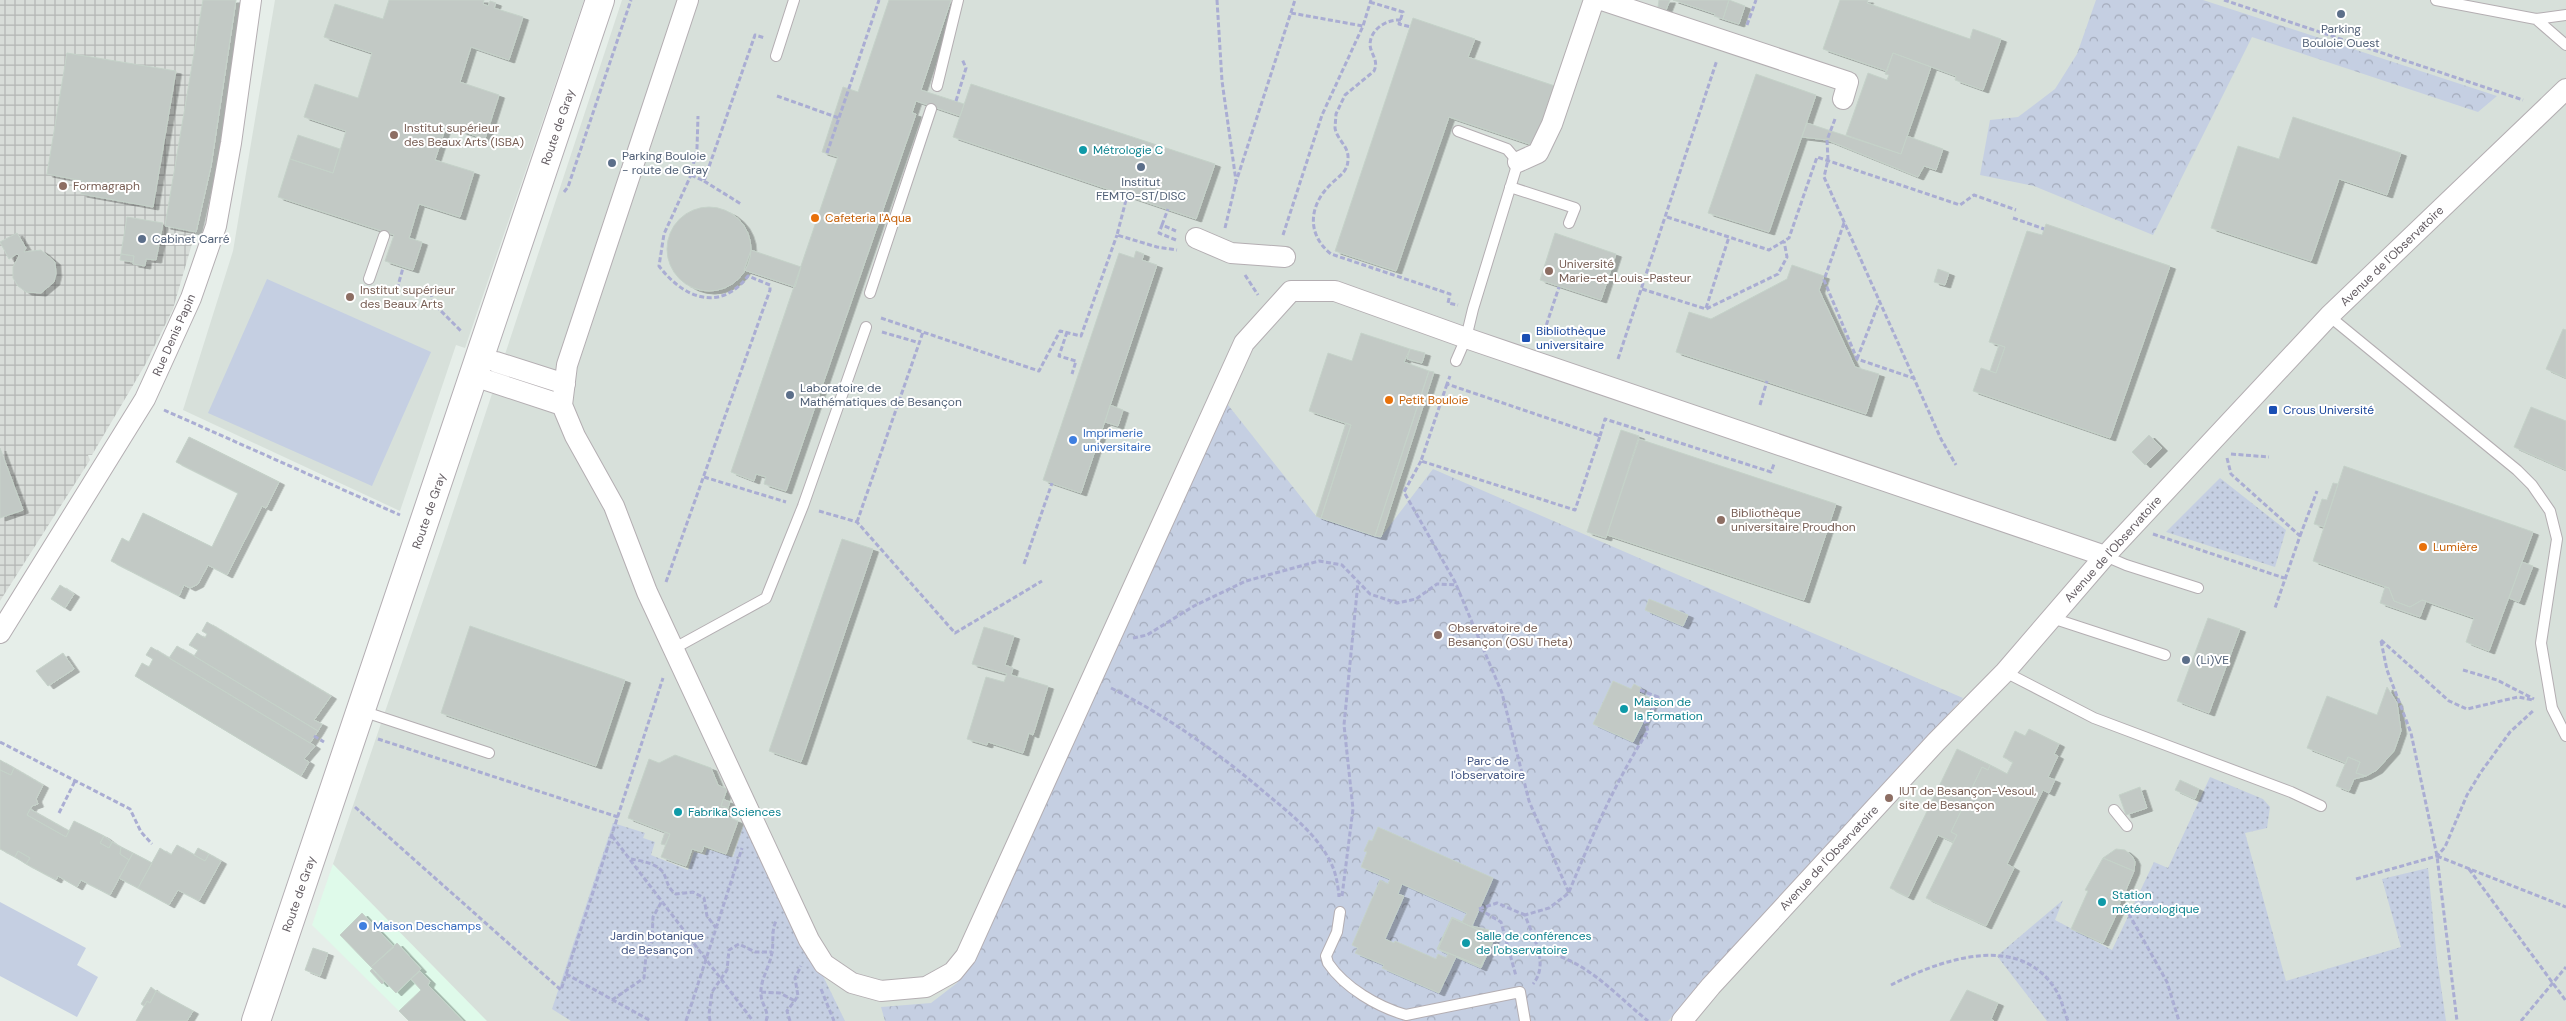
<svg xmlns="http://www.w3.org/2000/svg" width="2566" height="1021" viewBox="0 0 2566 1021" font-family="'DM Sans',sans-serif">
	<style>
		.commercial { fill: #dffaea }
		.industrial { fill: url(#industrial-grid) }
		.education { fill: #d7e0da }
		.grass { fill: url(#grass-dots) }
		.forest { fill: url(#forest-crowns) }
		.pitch { fill: #c5cfe2 }
		.building { fill: #c2c9c5; stroke: #c5d2c9; fill-rule: evenodd; filter: url(#shadow) }
		.lines { fill: none; stroke-linecap: round; stroke-linejoin: round }
		.lane-casing { stroke: #b4aeb2; stroke-width: 12 }
		.street-casing { stroke: #b4aeb2; stroke-width: 22 }
		.secondary-casing { stroke: #b4aeb3; stroke-width: 30 }
		.path { stroke: #aaadd3; stroke-width: 3; stroke-dasharray: 5 2.5; stroke-linecap: butt }
		.lane { stroke: #fff; stroke-width: 10 }
		.street { stroke: #fff; stroke-width: 20 }
		.secondary { stroke: #fff; stroke-width: 28 }
		.service-dot { fill: #5c6f8a; stroke: #fff; stroke-width: 2 }
		.education-dot { fill: #8d6e63; stroke: #fff; stroke-width: 2 }
		.culture-dot { fill: #0f9aa8; stroke: #fff; stroke-width: 2 }
		.food-dot { fill: #e8710a; stroke: #fff; stroke-width: 2 }
		.transit-dot { fill: #1a4fb4; stroke: #fff; stroke-width: 2 }
		.shop-dot { fill: #3f7fe0; stroke: #fff; stroke-width: 2 }
		.labels { text-anchor: middle; stroke-width: 4; stroke-linejoin: round; paint-order: stroke }
		.service-label { font-size: 12px; fill: #4e5e75; stroke: #fff; text-anchor: start }
		.street-label { font-size: 12px; fill: #645d63; stroke: #fff }
		.education-label { font-size: 12px; fill: #785e54; stroke: #fff; text-anchor: start }
		.culture-label { font-size: 12px; fill: #0d838f; stroke: #fff; text-anchor: start }
		.food-label { font-size: 12px; fill: #c56008; stroke: #fff; text-anchor: start }
		.transit-label { font-size: 12px; fill: #164399; stroke: #fff; text-anchor: start }
		.shop-label { font-size: 12px; fill: #366cbe; stroke: #fff; text-anchor: start }
		.park-label { font-size: 12px; fill: #405381; stroke: #fff }
	</style>
	<defs>
		<pattern id="industrial-grid" width="8" height="8" patternUnits="userSpaceOnUse" patternTransform="scale(1.25)"><rect width="8" height="8" fill="#d8ddd9"/><path d="M0 4h8M4 0v8" fill="none" stroke="#b3b6b4"/></pattern>
		<pattern id="grass-dots" width="8" height="8" patternUnits="userSpaceOnUse" patternTransform="scale(1.25)"><rect width="8" height="8" fill="#c5cfe2"/><path d="M2 2h.1M6 6h.1" fill="none" stroke="#a4abbb" stroke-width="1.8" stroke-linecap="round"/></pattern>
		<pattern id="forest-crowns" width="20" height="18" patternUnits="userSpaceOnUse" patternTransform="scale(1.25)"><rect width="20" height="18" fill="#c5cfe2"/><path d="M2 6a3 3 0 1 1 6 0M12 15a3 3 0 1 1 6 0" fill="none" stroke="#a4abbb"/></pattern>
		<filter id="shadow"><feDropShadow dx="5.5" dy="3" stdDeviation="0" flood-color="#0004"/></filter>
	</defs>
	<rect width="100%" height="100%" fill="#e6eee9"/>
	<path class="commercial" d="M333,864L487,1021H409L312,925Z"/>
	<path class="industrial" d="M0,0H235L219,114L198,223L173,309L145,365L92,455H88L90,460L0,601Z"/>
	<path class="education" d="M275,0H584L465,348L456,345L400,511L183,410L233,251Z
		M622,0H2566V1021H487L333,864L443,542Z"/>
	<path class="grass" d="M2220,478L2286,530L2275,567L2166,532Z
		M2210,777L2263,799L2270,807L2267,828L2245,833L2286,981L2401,947L2382,879L2428,868L2437,959L2446,1021H2047L1997,956L2063,900L2055,920L2112,950L2154,862L2168,868Z
		M746,818L845,1021H571L552,1009L613,823L645,833L643,838L655,842L651,855L688,870L694,852L705,855L707,849L733,857Z"/>
	<path class="forest" d="M2096,0H2203L2497,96L2478,112L2252,37L2153,235L2034,186L1980,175L1990,120L2018,117L2055,89L2077,54Z
		M1221,396L1316,516L1381,537L1433,469L1963,698L1668,1021H885L881,1007L931,1003L957,983L974,957Z"/>
	<path class="pitch" d="M267,279L431,352L372,486L208,413Z
		M0,902L86,948L77,965L98,977L77,1017L0,976Z"/>
	<path class="building" d="M203,0H236L211,166L196,232L165,226Z
		M389,0H484L483,4L488,6L490,1L496,3L494,8L523,17L509,60L471,47L460,82L499,95L485,139L446,126L435,160L474,172L460,217L419,204L409,238L422,242L413,270L385,261L394,235L278,197L290,159L333,173L346,131L304,117L315,84L358,98L372,53L324,37L335,4L383,19Z
		M889,0H951L921,90L964,104L960,116L916,101L912,113L916,114L786,491L764,484L766,477L756,474L754,481L731,472L838,157L822,152L843,87L858,92Z
		M1659,0H1670L1666,10L1658,7Z
		M1673,0H1729L1723,19L1714,16L1715,14Z
		M1729,0L1745,6L1739,24L1723,19Z
		M1840,0H1868L1867,3L1970,39L1973,29L2001,39L1983,90L1955,80L1956,76L1893,53L1887,71L1823,49Z
		M1413,18L1475,39L1468,57L1555,86L1535,146L1449,117L1396,271L1335,251Z
		M67,53L176,71L153,207L81,194L83,181L47,174Z
		M1893,53L1931,67L1901,154L1846,135L1868,73L1887,80L1889,75L1885,74Z
		M1756,74L1816,95L1769,232L1708,213Z
		M971,84L1215,164L1196,219L953,137Z
		M2293,117L2401,153L2387,195L2339,179L2311,261L2211,228L2238,146L2279,159Z
		M1807,123L1901,154L1907,136L1943,149L1936,170L1924,166L1918,177L1827,140L1802,137Z
		M298,135L340,149L333,173L290,159Z
		M667 249a42 42 0 1 1 84 0a42 42 0 1 1-84 0Z
		M127,217L163,223L156,260L146,259L145,266L133,264L134,256L121,254Z
		M2046,224L2170,266L2110,438L1973,391L1981,368L1996,373L2005,347L1989,342L2027,231L2042,235Z
		M17,233L26,248L24,252L41,250L55,262L56,274L54,282L41,293L26,292L18,286L13,278V267L19,256L17,254L9,259L0,242Z
		M1555,233L1616,254L1601,300L1540,280Z
		M751,250L801,267L795,287L744,270Z
		M1136,251L1144,254L1142,260L1157,265L1081,493L1043,480L1119,253L1134,258Z
		M121,254L134,256L133,262L120,260Z
		M1792,265L1824,276L1819,290L1855,367L1879,374L1866,414L1676,352L1689,312L1711,319L1787,279Z
		M1938,269L1949,273L1945,285L1934,282Z
		M2563,329L2566,330V378L2546,369Z
		M1361,333L1410,349L1404,362L1429,371L1375,536L1321,518L1351,425L1309,411L1328,353L1352,361Z
		M1999,345L2005,347L1996,373L1990,371Z
		M1410,349L1425,353L1422,363L1407,359Z
		M1429,371L1434,372L1381,537L1375,536Z
		M1110,405L1123,410L1118,426L1105,422Z
		M2531,407L2566,421V470L2514,447Z
		M1346,423L1351,425L1321,518L1316,516Z
		M1621,430L1639,436L1606,538L1587,532Z
		M2149,435L2162,448L2145,465L2132,452Z
		M189,437L279,482L266,508L262,506L227,575L208,565L198,584L190,588L184,585L179,596L111,561L122,538L129,542L143,513L212,547L238,493L176,462Z
		M1639,439L1836,504L1804,600L1607,535Z
		M0,448L23,510L0,518Z
		M2344,466L2533,532L2489,651L2466,642L2474,618L2422,600L2410,607L2394,601L2389,588L2313,561Z
		M2333,483L2338,484L2324,527L2314,524L2322,499L2327,500Z
		M842,539L873,549L801,762L769,751Z
		M2522,562L2533,566L2519,602L2509,598Z
		M60,585L74,594L65,608L51,599Z
		M2385,587L2389,588L2394,601L2410,607L2422,600L2426,601L2420,617L2380,603Z
		M1649,599L1688,615L1683,626L1645,610Z
		M2208,618L2240,629L2209,713L2177,701Z
		M207,622L331,696L314,720L322,724L318,731L194,656L198,650L189,645L197,633L205,638L207,634L202,631Z
		M470,626L625,680L596,766L441,713Z
		M984,627L1014,636L1005,665L1013,668L1011,675L1048,686L1033,735L1029,733L1023,753L988,742L987,745L967,739L986,677L1004,682L1007,674L972,664Z
		M177,646L194,656L318,731L310,743L169,658Z
		M151,647L315,746L304,759L309,762L301,776L135,676L142,663L149,667L153,659L146,655Z
		M63,653L74,669L48,686L36,671Z
		M1613,681L1631,689L1634,684L1641,688L1639,693L1654,700L1633,742L1593,724Z
		M2387,687L2397,703L2401,731L2394,751L2377,770L2366,776L2356,773L2360,762L2348,757L2346,763L2307,748L2327,696L2377,715Z
		M2029,729L2059,744L2054,754L2058,756L2048,777L2055,780L2049,793L2043,790L2007,864L2014,868L1986,926L1926,898L1957,835L1951,832L1982,767L1988,770L1990,765L2007,774L2013,762L2003,757L2015,731L2025,736Z
		M1957,749L1990,765L1988,770L1982,767L1951,832L1957,835L1953,842L1938,835L1908,897L1890,888Z
		M675,755L711,768L718,785L727,789L721,806L728,808L725,816L738,821L726,854L704,846L702,852L692,849L686,866L661,857L670,834L628,818L649,759L659,763Z
		M2348,757L2360,762L2356,773L2366,776L2354,779L2349,791L2336,786Z
		M0,760L14,768L11,775L0,770Z
		M14,768L43,785L36,799L38,804L32,806L27,815L66,837L74,821L104,836L100,843L109,848L112,842L121,847L120,854L129,860L110,895L81,880L77,887L58,876L56,880L26,864L30,858L18,851L15,857L0,849V770L11,775Z
		M2180,780L2199,789L2195,799L2175,790Z
		M2140,787L2147,808L2126,815L2119,795Z
		M723,799L730,802L728,808L721,806Z
		M30,809L69,831L66,837L27,815Z
		M1378,827L1493,878L1472,926L1489,930L1487,934L1495,937L1481,968L1456,957L1439,993L1382,968L1384,965L1355,953L1358,948L1352,945L1380,880L1388,884L1390,879L1361,867L1367,852L1364,851L1369,840L1372,841ZM1402,884L1467,913L1462,922L1452,917L1437,949L1448,954L1446,958L1438,954L1436,959L1395,941L1394,943L1385,939L1404,896L1398,894ZM1452,918L1494,937L1481,966L1438,949Z
		M665,832L670,834L665,845L661,844Z
		M104,836L112,842L109,848L100,843Z
		M177,845L205,861L209,854L221,861L199,901L178,890L169,905L138,888L160,848L171,855Z
		M121,847L133,853L129,860L120,854Z
		M198,848L209,854L205,861L194,855Z
		M2116,849L2125,850L2132,856L2135,862L2134,871L2103,858Z
		M18,851L30,858L26,864L15,857Z
		M133,853L152,863L138,888L119,878Z
		M2103,858L2134,871L2123,897L2119,896L2120,904L2113,909L2118,911L2103,943L2071,929L2088,891L2085,890Z
		M362,913L394,947L371,967L340,935Z
		M1452,918L1494,937L1481,966L1438,949Z
		M397,943L421,969L396,993L371,967Z
		M313,948L328,953L320,976L305,970Z
		M372,969L384,982L382,984L370,971Z
		M420,971L430,981L428,985L463,1021H409L399,1011L421,990L411,979Z
		M151,987L156,991L150,1003L147,1001L144,1006L141,1004Z
		M1967,990L1998,1003L1991,1019L1994,1021H1950Z
		M156,991L193,1011L187,1021H136L147,1001L150,1003Z"/>
	<g class="lines">
		<defs>
			<path id="lane" d="M2436,0L2536,19L2566,15
				M2536,19L2566,45
				M776,56L794,0
				M937,86L958,0
				M1510,187L1575,208L1569,223
				M369,279L384,236
				M870,293L931,109
				M2329,316L2517,470L2532,485L2550,511L2557,539L2541,643L2552,708L2566,736
				M1456,361L1466,338L1473,309L1518,162L1507,149L1458,131
				M2105,556L2126,565L2198,588
				M2052,618L2165,655
				M673,649L766,598L803,506L866,327
				M2005,672L2094,718L2291,792L2321,806
				M362,711L489,753
				M2114,810L2127,826
				M1340,912L1337,932L1326,956L1328,963C1345,988 1378,1007 1406,1015L1520,992L1525,1021"/>
			<path id="street" d="M688,0L567,365L562,405L575,436L614,506L647,592L809,940L824,964L852,983L881,991L926,987L953,972L966,956L1244,343L1291,291H1335L1466,338L2105,556
				M1602,0L1848,82L1843,99
				M1518,162L1538,153L1552,124L1594,0
				M1196,238L1231,253L1285,257
				M496,362L565,384
				M474,376L562,405
				M0,633L145,399L191,298L216,226L231,143L251,0
				M1682,1021L1711,986L1936,742L2005,672L2105,556L2329,316L2566,89"/>
			<path id="secondary" d="M256,1021L600,0"/>
		</defs>
		<use href="#lane" class="lane-casing"/>
		<use href="#street" class="street-casing"/>
		<use href="#secondary" class="secondary-casing"/>
		<path class="path" d="M1217,0L1222,81L1236,181
			M2224,0L2523,100
			M1370,2L1403,12L1399,24L1411,27
			M1291,13L1363,26
			M1401,20C1387,19 1370,29 1370,45C1371,55 1379,60 1374,71L1345,95L1336,114L1335,128C1337,140 1349,146 1348,159C1348,172 1339,176 1331,184C1309,205 1306,234 1331,254L1450,294L1448,303L1458,305
			M1747,25L1756,0
			M777,96L839,118
			M956,101L966,68L962,59
			M1835,119L1827,140L1828,160L1824,177L1941,439L1956,465
			M827,153L879,0
			M691,175L704,181L755,35L765,38
			M704,181L741,204
			M564,192L568,187L631,0
			M1126,200L1117,235L1157,247L1177,250
			M1667,217L1769,250L1789,238L1817,157L1960,205L1974,195L2016,210
			M2013,218L2044,229
			M1844,223L1824,280L1857,359L1916,379
			M1162,225L1168,209
			M1225,228L1236,182L1295,0
			M1283,235L1322,115L1363,26L1371,0
			M1176,240L1159,233L1162,225L1176,231
			M1245,275L1258,295
			M428,285L434,304L462,332
			M397,289L403,268
			M1642,289L1706,309L1778,274L1787,257L1784,241
			M1706,308L1729,237
			M881,318L1039,371L1060,331L1081,336L1117,235
			M882,332L920,343
			M1067,332L1059,356L1076,361L1072,374
			M1544,332L1559,287
			M1618,359L1717,60
			M1857,359L1880,300
			M1447,384L1421,461L1575,510L1600,436L1447,384L1450,376
			M1760,405L1767,381
			M164,410L400,515
			M1600,436L1605,419L1771,472L1774,464
			M2231,454L2269,457
			M2227,458L2231,474L2300,536L2275,608
			M1421,461L1404,492L1455,582L1502,693L1529,801L1569,893L1549,908L1525,915C1532,936 1550,963 1533,984
			M704,477L786,502
			M819,511L857,522L955,633L1042,581
			M857,522L923,332
			M2153,534L2284,578
			M2300,536L2317,491
			M1024,564L1052,483
			M666,582L770,290V285L748,276C720,313 683,298 659,266L664,234L691,175L697,148L698,116
			M1133,638L1147,635L1194,606L1246,581L1319,561L1342,565L1370,594L1397,603L1416,599L1437,584L1457,585
			M2381,640L2449,701L2467,709L2518,697L2533,700
			M2381,641L2387,670L2411,733L2437,856L2457,1021
			M2463,670L2497,680L2534,699
			M1111,688C1169,717 1220,754 1269,796C1292,815 1318,836 1331,863C1336,873 1338,885 1339,897
			M1640,690L1658,697L1647,723
			M314,736L324,742
			M378,739L618,817
			M0,742L130,809L141,832L152,844
			M355,807L561,990L663,678
			M59,813L75,781
			M612,836L753,1021
			M2437,856L2566,907
			M631,859C641,861 658,863 664,874C668,882 667,888 676,894L693,892L704,898L707,916L716,928
			M2469,869L2566,1001
			M2356,879L2437,856L2445,847L2467,795L2481,772L2510,732L2534,710
			M1569,892C1592,836 1615,782 1648,731L1644,719
			M1342,896L1353,809L1344,725L1358,582
			M2125,907L2167,982L2179,1021
			M1479,909L1501,922L1516,976
			M1479,909L1497,903L1525,915
			M1539,950C1588,961 1611,991 1648,1021
			M566,974L651,1021
			M1891,985C1940,960 2021,930 2057,992C2062,1001 2064,1012 2068,1021
			M821,989L834,1021
			M761,992L780,993L795,1001
			M612,1000L644,978L646,954L652,940L653,917L662,901
			M686,1021L742,848
			M710,1021L709,1014L712,992L727,970L729,950L739,944L755,952H772
			M766,1021C770,1012 761,1004 761,994C760,979 770,967 772,952C774,941 771,932 776,921
			M790,1021L787,1011L798,996L795,978L801,966
			M2521,1021L2566,967"/>
		<use href="#lane" class="lane"/>
		<use href="#street" class="street"/>
		<use href="#secondary" class="secondary"/>
	</g>
	<g class="service-dot">
		<circle cx="2341" cy="14" r="5"/>
		<circle cx="612" cy="163" r="5"/>
		<circle cx="1141" cy="167" r="5"/>
		<circle cx="142" cy="239" r="5"/>
		<circle cx="790" cy="395" r="5"/>
		<circle cx="2186" cy="660" r="5"/>
	</g>
	<g class="education-dot">
		<circle cx="394" cy="135" r="5"/>
		<circle cx="63" cy="186" r="5"/>
		<circle cx="1549" cy="271" r="5"/>
		<circle cx="350" cy="297" r="5"/>
		<circle cx="1721" cy="520" r="5"/>
		<circle cx="1438" cy="635" r="5"/>
		<circle cx="1889" cy="798" r="5"/>
	</g>
	<g class="culture-dot">
		<circle cx="1083" cy="150" r="5"/>
		<circle cx="1624" cy="709" r="5"/>
		<circle cx="678" cy="812" r="5"/>
		<circle cx="2102" cy="902" r="5"/>
		<circle cx="1466" cy="943" r="5"/>
	</g>
	<g class="food-dot">
		<circle cx="815" cy="218" r="5"/>
		<circle cx="1389" cy="400" r="5"/>
		<circle cx="2423" cy="547" r="5"/>
	</g>
	<g class="transit-dot">
		<rect x="1521" y="333" width="10" height="10" rx="2.5"/>
		<rect x="2268" y="405" width="10" height="10" rx="2.5"/>
	</g>
	<g class="shop-dot">
		<circle cx="1073" cy="440" r="5"/>
		<circle cx="363" cy="926" r="5"/>
	</g>
	<g class="labels">
		<g class="service-label">
			<text x="2341" y="33" text-anchor="middle">Parking<tspan x="2341" dy="14">Bouloie Ouest</tspan></text>
			<text x="622" y="160">Parking Bouloie<tspan x="622" dy="14">- route de Gray</tspan></text>
			<text x="1141" y="186" text-anchor="middle">Institut<tspan x="1141" dy="14">FEMTO-ST/DISC</tspan></text>
			<text x="152" y="243">Cabinet Carré</text>
			<text x="800" y="392">Laboratoire de<tspan x="800" dy="14">Mathématiques de Besançon</tspan></text>
			<text x="2196" y="664">(Li)VE</text>
		</g>
		<g class="street-label">
			<text transform="translate(558 127) rotate(-71)" y="4">Route de Gray</text>
			<text transform="translate(2392 256) rotate(-44)" y="4">Avenue de l'Observatoire</text>
			<text transform="translate(174 335) rotate(-66)" y="4">Rue Denis Papin</text>
			<text transform="translate(429 511) rotate(-71)" y="4">Route de Gray</text>
			<text transform="translate(2113 549) rotate(-48)" y="4">Avenue de l'Observatoire</text>
			<text transform="translate(1829 858) rotate(-47)" y="4">Avenue de l'Observatoire</text>
			<text transform="translate(299 894) rotate(-71)" y="4">Route de Gray</text>
		</g>
		<g class="education-label">
			<text x="404" y="132">Institut supérieur<tspan x="404" dy="14">des Beaux Arts (ISBA)</tspan></text>
			<text x="73" y="190">Formagraph</text>
			<text x="1559" y="268">Université<tspan x="1559" dy="14">Marie-et-Louis-Pasteur</tspan></text>
			<text x="360" y="294">Institut supérieur<tspan x="360" dy="14">des Beaux Arts</tspan></text>
			<text x="1731" y="517">Bibliothèque<tspan x="1731" dy="14">universitaire Proudhon</tspan></text>
			<text x="1448" y="632">Observatoire de<tspan x="1448" dy="14">Besançon (OSU Theta)</tspan></text>
			<text x="1899" y="795">IUT de Besançon-Vesoul,<tspan x="1899" dy="14">site de Besançon</tspan></text>
		</g>
		<g class="culture-label">
			<text x="1093" y="154">Métrologie C</text>
			<text x="1634" y="706">Maison de<tspan x="1634" dy="14">la Formation</tspan></text>
			<text x="688" y="816">Fabrika Sciences</text>
			<text x="2112" y="899">Station<tspan x="2112" dy="14">météorologique</tspan></text>
			<text x="1476" y="940">Salle de conférences<tspan x="1476" dy="14">de l'observatoire</tspan></text>
		</g>
		<g class="food-label">
			<text x="825" y="222">Cafeteria l'Aqua</text>
			<text x="1399" y="404">Petit Bouloie</text>
			<text x="2433" y="551">Lumière</text>
		</g>
		<g class="transit-label">
			<text x="1536" y="335">Bibliothèque<tspan x="1536" dy="14">universitaire</tspan></text>
			<text x="2283" y="414">Crous Université</text>
		</g>
		<g class="shop-label">
			<text x="1083" y="437">Imprimerie<tspan x="1083" dy="14">universitaire</tspan></text>
			<text x="373" y="930">Maison Deschamps</text>
		</g>
		<g class="park-label">
			<text x="1488" y="765">Parc de<tspan x="1488" dy="14">l'observatoire</tspan></text>
			<text x="657" y="940">Jardin botanique<tspan x="657" dy="14">de Besançon</tspan></text>
		</g>
	</g>
</svg>
